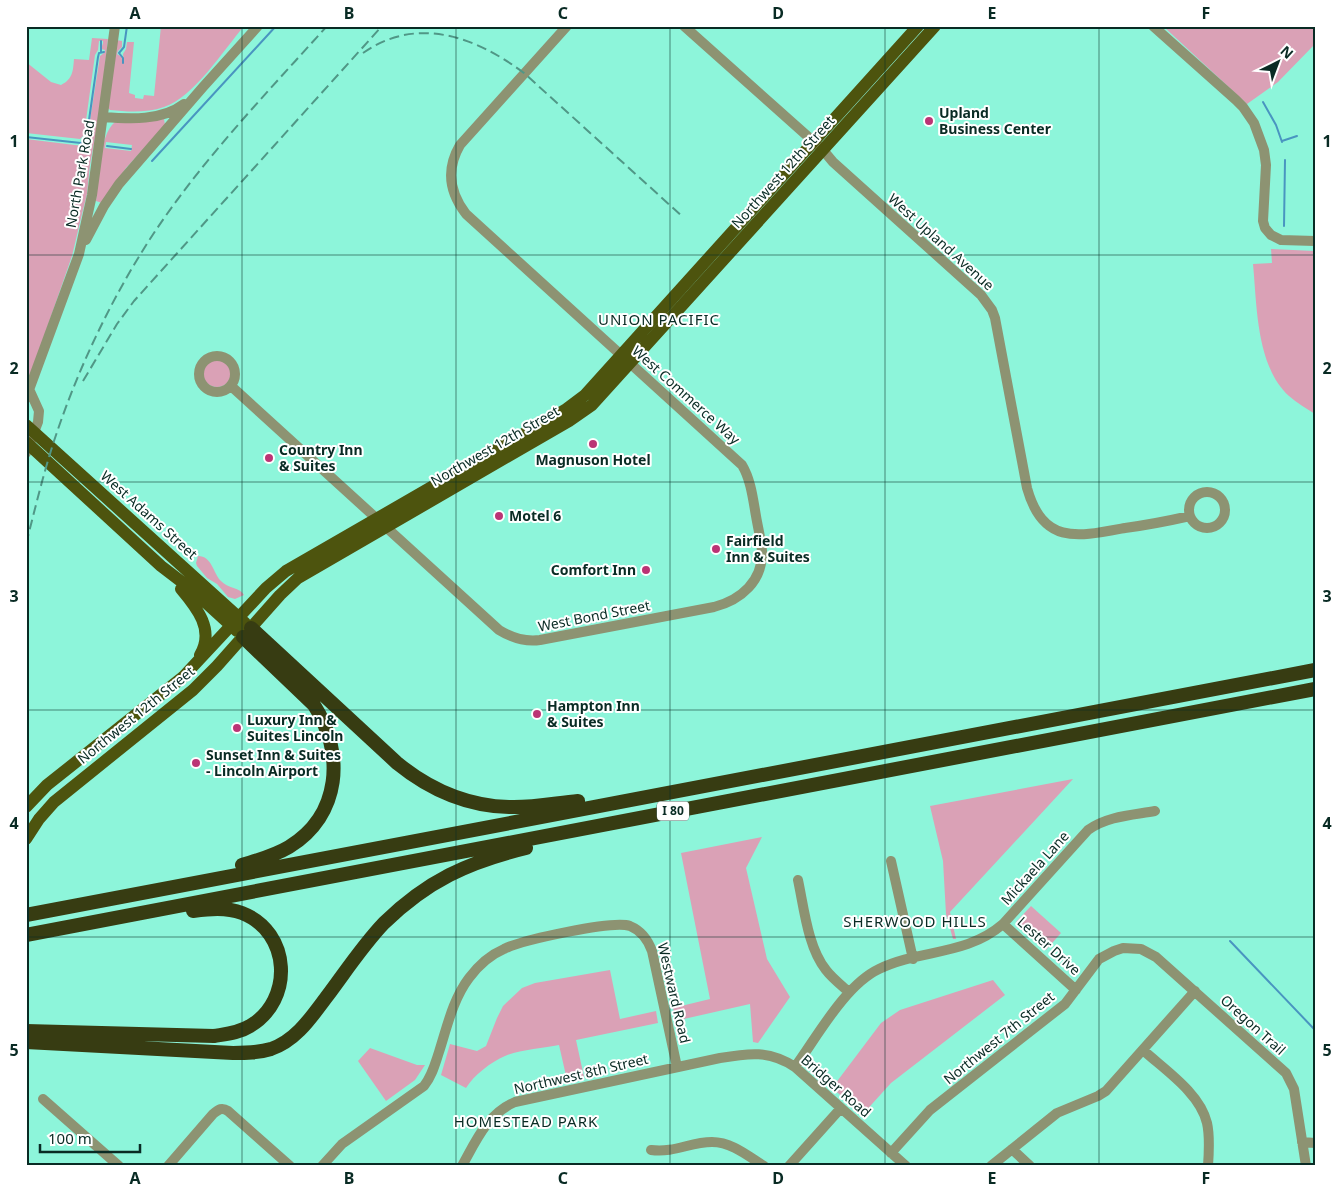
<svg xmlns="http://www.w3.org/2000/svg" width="1341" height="1192" viewBox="0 0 1341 1192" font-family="'Noto Sans',sans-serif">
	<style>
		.green { fill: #daa1b6; fill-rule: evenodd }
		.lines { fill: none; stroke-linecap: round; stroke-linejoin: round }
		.stream { stroke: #4995c0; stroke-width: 2 }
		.minor { stroke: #8d9372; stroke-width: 10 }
		.major { stroke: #4d540e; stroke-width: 12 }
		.highway { stroke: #373c12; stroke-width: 14 }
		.rail { stroke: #509786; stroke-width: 2; stroke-dasharray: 10 5; stroke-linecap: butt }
		.grid { fill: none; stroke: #092b24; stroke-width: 1; stroke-opacity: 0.55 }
		.poi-dot { fill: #bb3475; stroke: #fff; stroke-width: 2 }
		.labels { text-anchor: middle; stroke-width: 4; stroke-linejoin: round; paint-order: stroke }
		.shield { fill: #fff; stroke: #536b66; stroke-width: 1 }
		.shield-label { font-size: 12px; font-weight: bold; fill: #092b24 }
		.poi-label { font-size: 14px; font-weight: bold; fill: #092b24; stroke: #fff; text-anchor: start }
		.street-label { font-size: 14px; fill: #092b24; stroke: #fff }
		.neighbourhood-label { font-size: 15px; letter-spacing: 1px; fill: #092b24; stroke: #fff }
		.neatline { fill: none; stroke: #092b24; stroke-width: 2 }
		.grid-label { font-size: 16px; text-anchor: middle; font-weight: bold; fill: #092b24 }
	</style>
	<rect width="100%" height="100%" fill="#8df5da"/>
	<path class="green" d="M161,26H244C223,51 194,97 164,107C147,113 128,112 110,110L108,108L116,40L122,41V47L118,51L117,54L122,57V62H124L123,54L126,49L127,42H134L129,93L135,95V98L143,99L144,95L154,96Z
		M1163,26H1315V44L1278,82L1247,104Z
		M92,38L108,39L100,111L90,165L87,194L82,214L72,256L26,388V139L91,147V141L87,139L100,56L104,53L105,50L101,49L103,43V41H99L98,50L95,55L84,135L80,139L26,133V62L51,82L61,85C73,79 73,71 74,59L89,60Z
		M164,119L165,125L126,168L102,203L96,201C98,180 99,135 115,122ZM106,142L132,145L131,151L105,148Z
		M1271,249L1315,251V414C1306,408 1297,403 1289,396C1256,366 1257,305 1253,264L1272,263Z
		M203 373a14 14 0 1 1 28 0a14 14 0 1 1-28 0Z
		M198,556C212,556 213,573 221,581C227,588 241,588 244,595L235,599L228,597L217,584L207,578L197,566L196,563Z
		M1073,779L950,912L956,939H953L946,914L943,861L930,806Z
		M762,837L746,868L767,959L790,997L758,1043L753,1042L750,1004L675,1021L673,1008L710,999L681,853Z
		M1031,906L1061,933L1046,950L1016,922Z
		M610,970L620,1019L656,1011L658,1023L576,1040L584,1077L567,1080L559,1045C544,1048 518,1050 505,1056C491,1062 474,1075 466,1088L441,1075L450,1044L477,1051L486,1046L497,1018L503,1006L522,988L535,983Z
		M993,980L1005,995L891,1083L863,1114L832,1088L881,1023L900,1010Z
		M370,1048L417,1065H425L415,1080L386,1101L358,1061Z"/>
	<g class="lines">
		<path class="stream" d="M101,52V41
			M123,63V58L119,53L124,47L127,26
			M1263,102L1276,125L1282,142
			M26,137L90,144
			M1282,141L1297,136
			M81,143L84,140L87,134L98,57L99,53L104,52
			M107,146L131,149
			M152,161L276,26
			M1284,226L1285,160
			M1230,941L1315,1030"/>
		<path class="minor" d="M684,26L823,150L833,162L981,295L992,310L995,318L1027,488C1043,545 1077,537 1125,528C1147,525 1168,521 1190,516
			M1153,26L1236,100L1243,107L1254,123L1264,150L1266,165L1263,221L1265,228L1271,235L1281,240L1315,241
			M103,117C130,119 162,121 184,104
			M86,240L104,206L119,184L203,87L258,26
			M199 374a18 18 0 1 1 36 0a18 18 0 1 1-36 0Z
			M231,386L499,630C512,638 525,642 540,640L714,607C741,600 763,581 762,551C761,539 758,528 756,516C753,499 751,480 742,465L466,214C449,192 446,169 460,145L567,26
			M26,398L79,254L92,195L115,26
			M26,453L38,422L39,411L29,389
			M1189 510a18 18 0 1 1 36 0a18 18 0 1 1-36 0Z
			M891,861L913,959
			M798,880C804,908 808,948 826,970C832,978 841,985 849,992
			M1003,924L1076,990
			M1143,1050C1165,1070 1200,1093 1207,1123C1210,1136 1209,1152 1208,1166
			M795,1067C817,1037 845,985 879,969C920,949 966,956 1003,924L1088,830C1107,816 1133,815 1155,811
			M43,1099L119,1166
			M1302,1142L1315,1143
			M1012,1149L1030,1166
			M651,1150C675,1153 690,1142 712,1142C732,1142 748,1156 764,1166
			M891,1153L930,1110L1065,1004L1099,959L1114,951L1123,948L1141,949L1156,957L1286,1073L1294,1089L1306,1166
			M168,1166L213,1114C219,1109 222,1107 228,1111L290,1166
			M322,1166L342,1144L424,1086C432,1076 435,1064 439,1052C447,1027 453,999 469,978C478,966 490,955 504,949C522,940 613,920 630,926C642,931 648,940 652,951L677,1067
			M462,1166C476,1141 487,1114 515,1102L720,1058C749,1053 769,1050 795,1067L906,1166
			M789,1166L841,1108
			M991,1166L1057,1113L1098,1096L1106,1091L1195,991"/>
		<path class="major" d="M26,425L245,623
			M26,442L161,566L191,589L237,631
			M181,589C197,608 215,630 200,655
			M26,807L47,785L183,677L266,588L286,571L565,410L585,395L918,26
			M26,839L39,819L54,802L193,690L217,666L280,595L298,578L569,421L592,405L935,26"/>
		<path class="highway" d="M251,628L397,763C429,789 467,806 509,807C532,808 556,803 578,801
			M242,865C258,860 274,856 289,847C341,815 345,753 314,705L243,637
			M26,915L1315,670
			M26,935L1315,689
			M26,1031L214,1036C226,1034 239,1033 250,1026C294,1000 291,932 242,913C226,907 209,909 193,911
			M26,1042L233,1053C246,1053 258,1053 271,1049C297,1040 312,1016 328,995C346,971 363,945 384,923C427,881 468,862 526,848"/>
		<path class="rail" d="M363,53C417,15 476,37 524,73L683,217
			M83,381L117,324L134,301L382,26
			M26,544C35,509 43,475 54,441C77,371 110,301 150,239C200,162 265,95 327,26"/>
	</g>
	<path class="grid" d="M242,26V1166M456,26V1166M670,26V1166M885,26V1166M1099,26V1166M26,255H1315M26,482H1315M26,710H1315M26,937H1315"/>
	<g class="poi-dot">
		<circle cx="929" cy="121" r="5"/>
		<circle cx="593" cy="444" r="5"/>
		<circle cx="269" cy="458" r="5"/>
		<circle cx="499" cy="516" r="5"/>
		<circle cx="716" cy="549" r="5"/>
		<circle cx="646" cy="570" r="5"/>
		<circle cx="537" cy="714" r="5"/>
		<circle cx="237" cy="728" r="5"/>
		<circle cx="196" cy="763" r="5"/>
	</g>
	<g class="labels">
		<rect class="shield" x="657" y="801.5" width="32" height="19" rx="4"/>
		<g class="shield-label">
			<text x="673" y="815">I 80</text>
		</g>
		<g class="poi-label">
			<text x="939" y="118">Upland<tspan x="939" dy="16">Business Center</tspan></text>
			<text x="279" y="455">Country Inn<tspan x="279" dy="16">&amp; Suites</tspan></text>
			<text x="593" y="465" text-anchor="middle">Magnuson Hotel</text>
			<text x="509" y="521">Motel 6</text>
			<text x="726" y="546">Fairfield<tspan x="726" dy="16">Inn &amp; Suites</tspan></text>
			<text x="636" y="575" text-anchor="end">Comfort Inn</text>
			<text x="547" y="711">Hampton Inn<tspan x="547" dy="16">&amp; Suites</tspan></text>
			<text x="247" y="725">Luxury Inn &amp;<tspan x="247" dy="16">Suites Lincoln</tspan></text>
			<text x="206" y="760">Sunset Inn &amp; Suites<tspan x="206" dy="16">- Lincoln Airport</tspan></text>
		</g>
		<g class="street-label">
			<text transform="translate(783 172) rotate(-48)" y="5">Northwest 12th Street</text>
			<text transform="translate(80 174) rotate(-80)" y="5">North Park Road</text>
			<text transform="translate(941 242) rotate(42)" y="5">West Upland Avenue</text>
			<text transform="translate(686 395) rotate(42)" y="5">West Commerce Way</text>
			<text transform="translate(495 446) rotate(-30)" y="5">Northwest 12th Street</text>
			<text transform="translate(149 515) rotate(42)" y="5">West Adams Street</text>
			<text transform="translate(594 616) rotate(-11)" y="5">West Bond Street</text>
			<text transform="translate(136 715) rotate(-39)" y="5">Northwest 12th Street</text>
			<text transform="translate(1035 868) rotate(-48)" y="5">Mickaela Lane</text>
			<text transform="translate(1049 946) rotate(42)" y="5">Lester Drive</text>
			<text transform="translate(674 993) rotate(77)" y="5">Westward Road</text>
			<text transform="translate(1253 1025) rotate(42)" y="5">Oregon Trail</text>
			<text transform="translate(999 1038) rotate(-39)" y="5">Northwest 7th Street</text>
			<text transform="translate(581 1074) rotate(-13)" y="5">Northwest 8th Street</text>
			<text transform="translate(836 1086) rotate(41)" y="5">Bridger Road</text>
		</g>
		<g class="neighbourhood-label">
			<text x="659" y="325">UNION PACIFIC</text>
			<text x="915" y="927">SHERWOOD HILLS</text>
			<text x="526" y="1127">HOMESTEAD PARK</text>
		</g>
	</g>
	<rect width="1341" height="1192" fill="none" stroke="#ffffff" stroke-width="55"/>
	<g transform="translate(1278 62) rotate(42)" stroke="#ffffff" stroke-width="4" paint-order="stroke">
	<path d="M0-4L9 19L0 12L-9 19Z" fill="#092b24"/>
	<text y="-8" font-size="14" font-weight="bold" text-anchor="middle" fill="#092b24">N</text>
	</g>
	<path d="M40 1144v8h100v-8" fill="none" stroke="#092b24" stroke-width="2.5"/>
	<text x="48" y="1144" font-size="15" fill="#092b24" stroke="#ffffff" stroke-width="4" paint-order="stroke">100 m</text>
	<rect x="28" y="28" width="1286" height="1136" class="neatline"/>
	<g class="grid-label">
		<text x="135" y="19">A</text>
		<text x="349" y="19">B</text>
		<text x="563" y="19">C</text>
		<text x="778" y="19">D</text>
		<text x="992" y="19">E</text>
		<text x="1206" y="19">F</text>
		<text x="14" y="147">1</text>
		<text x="1327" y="147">1</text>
		<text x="14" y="374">2</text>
		<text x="1327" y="374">2</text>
		<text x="14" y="602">3</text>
		<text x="1327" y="602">3</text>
		<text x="14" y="829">4</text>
		<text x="1327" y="829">4</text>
		<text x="14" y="1056">5</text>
		<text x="1327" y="1056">5</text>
		<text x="135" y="1184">A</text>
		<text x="349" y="1184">B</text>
		<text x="563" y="1184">C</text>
		<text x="778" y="1184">D</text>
		<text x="992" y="1184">E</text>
		<text x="1206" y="1184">F</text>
	</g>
</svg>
